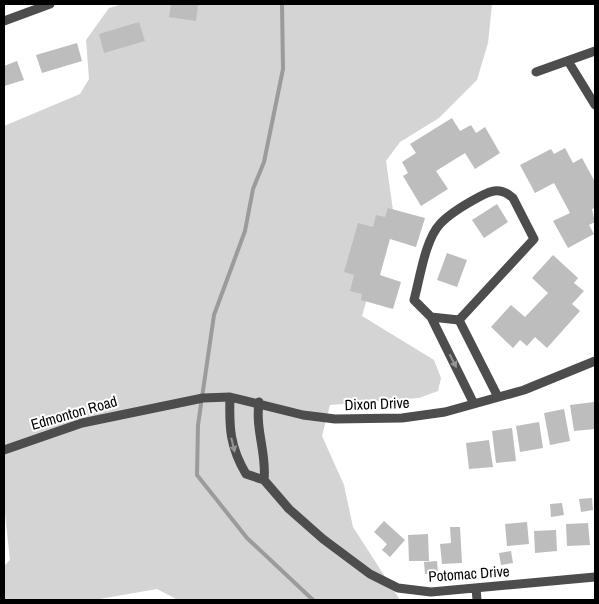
<svg xmlns="http://www.w3.org/2000/svg" width="599" height="604" viewBox="0 0 599 604" font-family="'Archivo Narrow',sans-serif">
	<style>
		.green { fill: #d4d4d4 }
		.lines { fill: none; stroke-linecap: round; stroke-linejoin: round }
		.stream { stroke: #9b9b9b; stroke-width: 4 }
		.building { fill: #bdbdbd }
		.minor { stroke: #4d4d4d; stroke-width: 9 }
		.oneway { fill: #949494 }
		.labels { text-anchor: middle; stroke-width: 4; stroke-linejoin: round; paint-order: stroke }
		.street-label { font-size: 15px; fill: #000; stroke: #fff }
	</style>
	<rect width="100%" height="100%" fill="#fff"/>
	<path class="green" d="M123,4H492L488,43L477,80L439,118L400,142L386,161L393,210L362,316L434,360L441,378L438,391L419,398L330,405L322,436L344,485L353,527L400,600H178L157,589L94,600H4V566L10,560L4,504V126L80,94L89,79L86,40L109,8Z"/>
	<g class="lines">
		<path class="stream" d="M282,4L283,69L264,162L253,189L245,231L214,315L198,425L197,475L247,538L313,600"/>
	</g>
	<path class="building" d="M171,4H198L196,21L169,17Z
		M139,22L145,41L104,53L99,34Z
		M77,43L82,61L42,73L36,55Z
		M17,61L24,80L4,86V66Z
		M452,118L460,131L471,125L476,133L485,127L500,153L475,169L465,153L436,171L448,189L421,206L403,176L408,173L402,162L416,153L410,144Z
		M565,148L573,163L582,158L595,182V208L592,209L595,222L589,225L594,234L568,248L553,221L570,213L554,183L535,193L520,165L551,149L554,154Z
		M497,204L508,222L484,238L472,220Z
		M388,208L425,218L416,247L390,239L380,275L401,282L393,309L361,300L362,294L350,291L354,275L344,272L358,223L373,227L376,215L385,217Z
		M447,253L467,260L457,287L437,280Z
		M553,255L578,278L574,283L584,291L572,304L580,311L547,348L535,337L527,346L520,340L513,348L491,327L511,305L525,317L548,293L532,278Z
		M594,402L595,429L574,431L570,405Z
		M564,409L570,441L550,445L544,413Z
		M539,422L543,448L520,452L516,426Z
		M512,428L516,461L496,463L492,431Z
		M489,440L493,467L469,469L466,443Z
		M592,498L593,510L581,512L579,499Z
		M562,503L564,515L551,517L550,504Z
		M384,521L405,540L390,557L382,550L387,544L374,532Z
		M527,522L529,544L507,546L505,524Z
		M588,523L590,545L567,546L566,524Z
		M450,527H460L462,563L442,564L440,544L451,543Z
		M556,530L557,551L535,553L534,531Z
		M428,534L429,561H409L408,535Z
		M511,551L513,563L501,565L499,553Z
		M437,561L438,573L425,574L424,562Z"/>
	<g class="lines">
		<path class="minor" d="M4,21L50,4
			M568,61L595,105
			M536,72L595,51
			M431,317L459,320L534,239L513,198C501,187 492,190 479,197C466,204 450,213 440,224C425,240 420,278 414,300L431,317L474,404
			M459,320L498,397
			M230,397C229,428 230,447 246,474L264,480C267,454 255,430 259,402
			M4,450L82,423L203,398L230,397L303,415L335,419L402,418L445,412L524,390L595,361
			M264,480L289,509L323,539L370,574L398,588L431,592L595,577
			M476,588L477,600"/>
	</g>
	<defs><path id="oneway-solid" d="M-6-.8H1V-3.2L6.5 0L1 3.2V.8H-6Z" transform="scale(1.25)"/></defs>
	<g class="oneway">
		<use href="#oneway-solid" transform="translate(453 361) rotate(63)"/>
		<use href="#oneway-solid" transform="translate(233 445) rotate(76)"/>
	</g>
	<g class="labels">
		<g class="street-label">
			<text transform="translate(377 404) rotate(-2)" y="5">Dixon Drive</text>
			<text transform="translate(74 413) rotate(-16)" y="5">Edmonton Road</text>
			<text transform="translate(469 574) rotate(-4)" y="5">Potomac Drive</text>
		</g>
	</g>
	<rect width="599" height="604" fill="none" stroke="#000000" stroke-width="10"/>
</svg>
